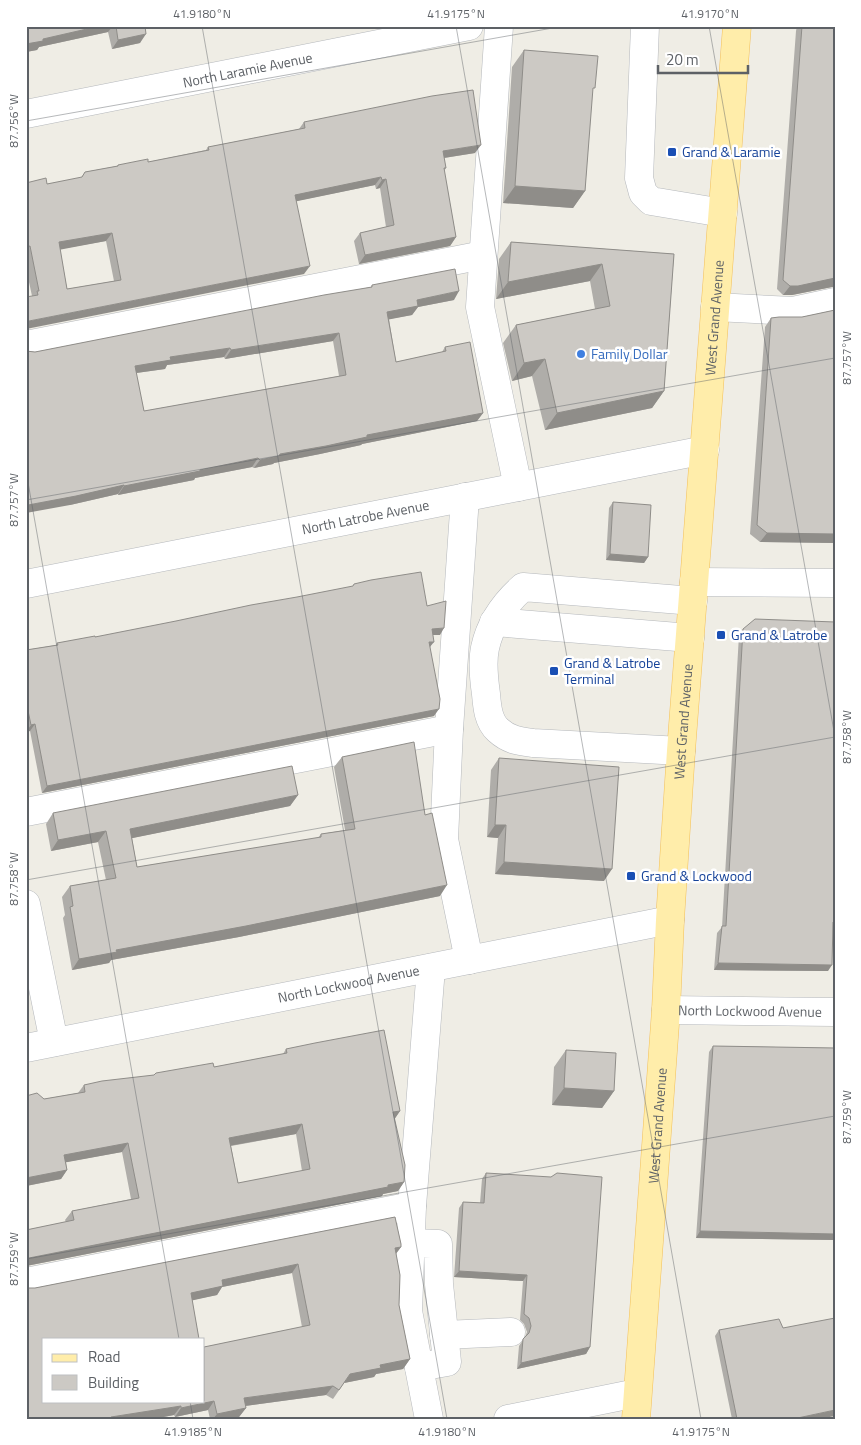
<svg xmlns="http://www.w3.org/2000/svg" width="861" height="1445" viewBox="0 0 861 1445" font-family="'Titillium Web',sans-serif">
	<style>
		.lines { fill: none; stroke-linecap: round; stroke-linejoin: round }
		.minor-casing { stroke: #b5b8bc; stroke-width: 29 }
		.major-casing { stroke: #f3c05a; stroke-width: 29 }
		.minor { stroke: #fff; stroke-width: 28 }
		.major { stroke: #ffedaa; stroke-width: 28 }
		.wall { fill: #afada9; fill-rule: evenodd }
		.shaded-wall { fill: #8f8d89 }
		.building { fill: #ccc9c4; stroke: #8f8d89; fill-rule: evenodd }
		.ticks { fill: none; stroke: #5d6166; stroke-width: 1; stroke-opacity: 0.45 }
		.transit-dot { fill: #1a4fb4; stroke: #fff; stroke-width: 2 }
		.shop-dot { fill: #3f7fe0; stroke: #fff; stroke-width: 2 }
		.labels { text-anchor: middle; stroke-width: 5; stroke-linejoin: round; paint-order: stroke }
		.street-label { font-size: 14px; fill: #5d6166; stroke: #fff }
		.transit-label { font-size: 14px; fill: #164399; stroke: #fff; text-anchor: start }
		.shop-label { font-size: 14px; fill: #366cbe; stroke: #fff; text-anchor: start }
		.neatline { fill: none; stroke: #5d6166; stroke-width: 2 }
		.ticks-label { font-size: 12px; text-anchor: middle; fill: #5d6166 }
	</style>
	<rect width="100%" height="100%" fill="#efede5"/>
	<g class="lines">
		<defs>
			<g id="minor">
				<path d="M499,26L480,307L518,487"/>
				<path d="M645,26L639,178L643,193L651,201L723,213"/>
				<path id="s1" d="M26,114L469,26"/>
				<path d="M715,307L793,311L835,302"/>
				<path d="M26,345L483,255"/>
				<path d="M465,497L449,729L444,839L469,960"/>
				<path d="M694,582L835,583"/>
				<path id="s2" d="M26,584L705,450"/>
				<path d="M494,622L690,638"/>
				<path d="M681,751L533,743C518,741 509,740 498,730C488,721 487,706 486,694C484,680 482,662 485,648C490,624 505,603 523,587L693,601"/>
				<path d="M26,812L449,729"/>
				<path d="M26,904L54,1042"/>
				<path id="s3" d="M666,1010L835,1012"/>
				<path id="s4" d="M26,1048L670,920"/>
				<path d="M411,1243L438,1244L439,1284L447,1362L419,1367"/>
				<path d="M26,1282L412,1206"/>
				<path d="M444,1335L511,1332"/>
				<path d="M429,1419L408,1311L412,1206L431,968"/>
				<path d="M508,1419L637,1393"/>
			</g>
			<g id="major">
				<path id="s5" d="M636,1419L666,1010L670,920L681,751L737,26"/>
			</g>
		</defs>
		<use href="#minor" class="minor-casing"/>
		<use href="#major" class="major-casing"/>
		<use href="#minor" class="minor"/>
		<use href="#major" class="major"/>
	</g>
	<path class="wall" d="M26,26H145L140,43L112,49L108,32L39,47L37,50L26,52Z
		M797,26H835V287H832L792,295H783L777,289L796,31Z
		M524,50L592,92L585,191L573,208L503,203L512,67Z
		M304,122L475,153L444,158L446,168L444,171L456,237L450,246L359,264L354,241L360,233L386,227L380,188L376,189L375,185L296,201L304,274L32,296L26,268V183L47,184L81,178L85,172L117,166L118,165L148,162L206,150L208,147L299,129ZM106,241L114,281L67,289L60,249Z
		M511,242L674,254L664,391L652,408L545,430L532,376L512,381L503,343L516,325L595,309L590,281L496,299L499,259Z
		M372,285L454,300L418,307L412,315L389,319L396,362L442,352L445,347L483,413L477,421L362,444L361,445L320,454L274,463L273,464L254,468L252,467L195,478L194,480L118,495V494L70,505L27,351L35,352L371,287ZM333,341L339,376L144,411L136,373L165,369L167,365L224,357L225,359Z
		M835,310V543L760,542L750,534L765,327L771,318L802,317Z
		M613,502L648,557L644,563L606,560L609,508Z
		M427,606L440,635H433L430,648L434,716L42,793L30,731L26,732V650L56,645L57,643L95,637Z
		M743,629L835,928H833L828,971L714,970L717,933L722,927L739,635Z
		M342,757L425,815L440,896L239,937L111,960L109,963L72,970L63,918L65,915L62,897L70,886L106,880L98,842L51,851L46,824L53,813L298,795L290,806L132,838L137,867L318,838L321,834L345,830L334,767Z
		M499,758L604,881L495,874L498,838L487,837L491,770Z
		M713,1046L835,1048V1240L696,1238L709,1052Z
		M286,1049L400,1111L394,1119L404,1182L398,1191L383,1194L382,1196L26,1266V1230L66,1222L65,1220L72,1211L131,1199L122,1152L66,1162L67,1170L61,1179L26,1186V1096L44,1099L78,1093L84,1085L214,1067L283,1054ZM296,1134L302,1171L238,1183L231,1146Z
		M566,1050L614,1091L602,1108L552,1105L554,1067Z
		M486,1173L590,1347L586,1354L517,1369L519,1346L525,1337L527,1332L524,1324L520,1320L523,1281L454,1277L459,1208L463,1202L480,1203L482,1179Z
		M395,1217L401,1244V1247L396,1254L400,1275L399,1305L410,1359L403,1369L376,1374L374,1377L344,1383L333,1399L326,1395L245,1406L246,1408L239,1417L231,1419H210L208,1410L175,1417L174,1415L153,1419H26V1287L28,1288H35ZM292,1273L302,1327L204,1347V1401H44V1339H199L192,1300L217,1295L222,1287Z
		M719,1330L819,1419H732L715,1336Z"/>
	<path class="shaded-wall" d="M100,26H113L108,32L39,47L37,50L26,52V44L43,39Z
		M146,34L140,43L112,49L118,40Z
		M481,145L475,153L437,159L443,151Z
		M381,177L375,185L293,202L295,195L299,193Z
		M386,179L380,188L376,189L382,180Z
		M515,186L585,191L573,208L503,203Z
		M112,233L106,241L53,251L59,242Z
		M456,237L450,246L359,264L365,255Z
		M602,264L590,281L496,299L508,282Z
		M310,266L304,274L26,329V323L29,321Z
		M835,278V287H832L792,295H783L790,286Z
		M459,291L454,300L418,307L412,315L381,321L387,312L417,300Z
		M339,333L333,341L225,359L231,350Z
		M230,348L224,357L167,365L165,369L129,374L135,366L170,357Z
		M545,359L532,376L512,381L524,363Z
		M664,391L652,408L545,430L557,413Z
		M483,413L477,421L362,444L361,445L320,454L274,463L273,464L254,468L260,460L280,454L367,435Z
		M258,458L252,467L195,478L194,480L118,495L124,486Z
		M124,485L118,494L70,505L26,513V506L28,505Z
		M767,533L835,534V543L760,542Z
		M610,554L648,557L644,563L606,560Z
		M444,628L440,635H427L432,629Z
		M429,642H434L429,648Z
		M439,709L434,716L42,793L47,786Z
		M35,724L30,731L26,732L31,725Z
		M298,795L290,806L123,840L130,829Z
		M495,825H506L498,838L487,837Z
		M106,831L98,842L51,851L58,840Z
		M504,862L612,869L604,881L495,874Z
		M447,885L440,896L239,937L111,960L109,963L72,970L79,959L116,950Z
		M718,963L832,965L828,971L714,970Z
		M564,1088L614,1091L602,1108L552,1105Z
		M400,1111L394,1120L393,1112Z
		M302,1124L296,1134L223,1147L229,1138Z
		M128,1143L122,1152L57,1164L64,1155Z
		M67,1170L61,1179L26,1186V1178Z
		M404,1182L398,1191L383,1194L382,1196L26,1266V1259L29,1258Z
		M700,1231L835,1234V1240L696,1238Z
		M401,1247L394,1256L395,1248Z
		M298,1264L292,1273L222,1287L217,1295L185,1302L191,1293L222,1280Z
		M459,1271L527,1275L523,1281L454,1277Z
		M590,1347L586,1354L517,1369L521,1363Z
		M410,1359L403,1369L376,1374L374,1377L344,1383L350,1374L380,1365Z
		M333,1386L326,1395L237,1407L244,1398Z
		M214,1401L208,1410L175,1417L181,1408Z
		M181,1406L174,1415L153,1419H110L111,1417Z
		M246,1408L239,1417L231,1419H213L217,1414Z
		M835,1410V1416L819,1419H793Z"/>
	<path class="building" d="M26,26H100L43,39V41L26,44Z
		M116,26H145L146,34L118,40Z
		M802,26H835V278L798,286H790L783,280Z
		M524,50L598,56L595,88H593L585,191L515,186Z
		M473,90L481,145L443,151L446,168H444L456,237L365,255L360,233L394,225L386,179L382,180L381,177L295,195L310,266L29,321L26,323V297L38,295L37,291H39L30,246L26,247V183L46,178L47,184L82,177L85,172L118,166V165L148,159V162L209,150L208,147L305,128L304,122L432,96ZM112,233L121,280L67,289L59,242Z
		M511,242L674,254L664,391L557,413L545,359L524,363L516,325L610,306L602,264L508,282Z
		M455,269L459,291L417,300L418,306L387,312L396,362L446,351L445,347L470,342L483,413L367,435V437L326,446L280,454L279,456L260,460L258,458L200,470V471L124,486V485L76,496L28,505V506H26V351L35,352L324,295L372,287V285ZM339,333L346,375L144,411L135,366L171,360L170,357L230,348L231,350Z
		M835,310V534L767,533L757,525L771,318L779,317H802Z
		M613,502L651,505L648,557L610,554Z
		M421,572L427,606L446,601L444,628L432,629L434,642H429L440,699L439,709L47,786L35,724L31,725L26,701V650L58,645L57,643L95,636V637L176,621L251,605L297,597L353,586L354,584L371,580Z
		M755,619L835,622V922H833L832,965L718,963L722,926H726L743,629Z
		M414,742L425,815L432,813L447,885L246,926L116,950L117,952L79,959L70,907L73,906L70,886L116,878L106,831L58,840L53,813L292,766L298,795L130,829L137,867L321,837V834L355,829L342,757Z
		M499,758L619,767L612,869L504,862L506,825H495Z
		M384,1030L400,1111L393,1112L405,1165L404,1182L388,1185V1187L29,1258L26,1259V1230L74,1220L72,1211L139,1198L128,1143L64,1155L67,1170L26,1178V1096L37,1093L44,1099L85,1092L84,1085L102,1081L154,1075L156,1073L213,1063L214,1067L287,1053L286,1049L315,1043ZM302,1124L310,1169L238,1183L229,1138Z
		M713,1046L835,1048V1234L700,1231Z
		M566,1050L616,1053L614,1091L564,1088Z
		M486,1173L551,1177L557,1173L602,1177L590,1347L521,1363L523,1339L529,1333L531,1326L529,1318L524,1314L527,1275L459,1271L463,1202L484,1203Z
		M395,1217L401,1244V1247L395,1248L400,1275L399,1305L410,1359L380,1365L381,1368L350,1374L339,1390L333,1386L244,1398L246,1408L217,1414L214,1401L181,1408V1406L111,1417V1419H26V1287L28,1288H35ZM298,1264L310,1325L204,1347V1401H44V1339H199L191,1293L223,1286L222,1280Z
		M835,1318V1410L793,1419H737L719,1330L779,1319L783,1328Z"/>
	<path class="ticks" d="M202,26L447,1419M456,26L701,1419M709,26L835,737M26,121L564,26M26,471L179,1339M26,500L835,358M26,880L835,737M26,1259L835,1116M190,1401L193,1419"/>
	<g class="transit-dot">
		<rect x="667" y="147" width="10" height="10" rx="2.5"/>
		<rect x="716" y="630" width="10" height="10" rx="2.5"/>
		<rect x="549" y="666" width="10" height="10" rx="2.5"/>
		<rect x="626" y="871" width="10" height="10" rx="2.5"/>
	</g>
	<circle class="shop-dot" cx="581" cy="354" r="5"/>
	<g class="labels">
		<g class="street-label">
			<text dy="5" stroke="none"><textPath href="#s1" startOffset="226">North Laramie Avenue</textPath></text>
			<text dy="5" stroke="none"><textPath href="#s5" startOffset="1104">West Grand Avenue</textPath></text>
			<text dy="5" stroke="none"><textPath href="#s2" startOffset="346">North Latrobe Avenue</textPath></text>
			<text dy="5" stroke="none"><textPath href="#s5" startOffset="699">West Grand Avenue</textPath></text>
			<text dy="5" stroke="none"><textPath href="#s4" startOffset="329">North Lockwood Avenue</textPath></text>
			<text dy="5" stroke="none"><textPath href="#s3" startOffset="84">North Lockwood Avenue</textPath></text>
			<text dy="5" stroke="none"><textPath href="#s5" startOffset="294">West Grand Avenue</textPath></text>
		</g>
		<g class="transit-label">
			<text x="682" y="157">Grand &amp; Laramie</text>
			<text x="731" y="640">Grand &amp; Latrobe</text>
			<text x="564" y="668">Grand &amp; Latrobe<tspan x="564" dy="16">Terminal</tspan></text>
			<text x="641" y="881">Grand &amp; Lockwood</text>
		</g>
		<g class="shop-label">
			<text x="591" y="359">Family Dollar</text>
		</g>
	</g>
	<rect width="861" height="1445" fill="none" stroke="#ffffff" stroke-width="55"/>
	<rect x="42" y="1338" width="162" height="65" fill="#ffffff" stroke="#bec0c2"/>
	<rect x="52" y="1354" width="25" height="8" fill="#ffedaa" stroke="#bec0c2"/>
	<text x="88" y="1362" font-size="15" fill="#5d6166">Road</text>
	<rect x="52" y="1375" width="25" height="15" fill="#ccc9c4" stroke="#bec0c2"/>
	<text x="88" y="1388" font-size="15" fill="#5d6166">Building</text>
	<path d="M658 65v8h90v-8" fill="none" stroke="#5d6166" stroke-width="2.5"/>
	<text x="666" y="65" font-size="15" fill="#5d6166" stroke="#ffffff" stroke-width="4" paint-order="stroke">20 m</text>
	<rect x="28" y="28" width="806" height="1390" class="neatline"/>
	<g class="ticks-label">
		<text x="202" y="18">41.9180°N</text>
		<text x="456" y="18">41.9175°N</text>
		<text x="710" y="18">41.9170°N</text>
		<text transform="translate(14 121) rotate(-90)" y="4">87.756°W</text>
		<text transform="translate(847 358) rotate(-90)" y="4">87.757°W</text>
		<text transform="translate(14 500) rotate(-90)" y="4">87.757°W</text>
		<text transform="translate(847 737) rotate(-90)" y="4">87.758°W</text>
		<text transform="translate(14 879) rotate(-90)" y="4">87.758°W</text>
		<text transform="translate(847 1117) rotate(-90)" y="4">87.759°W</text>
		<text transform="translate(14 1259) rotate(-90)" y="4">87.759°W</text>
		<text x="193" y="1436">41.9185°N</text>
		<text x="447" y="1436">41.9180°N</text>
		<text x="701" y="1436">41.9175°N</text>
	</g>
</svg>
